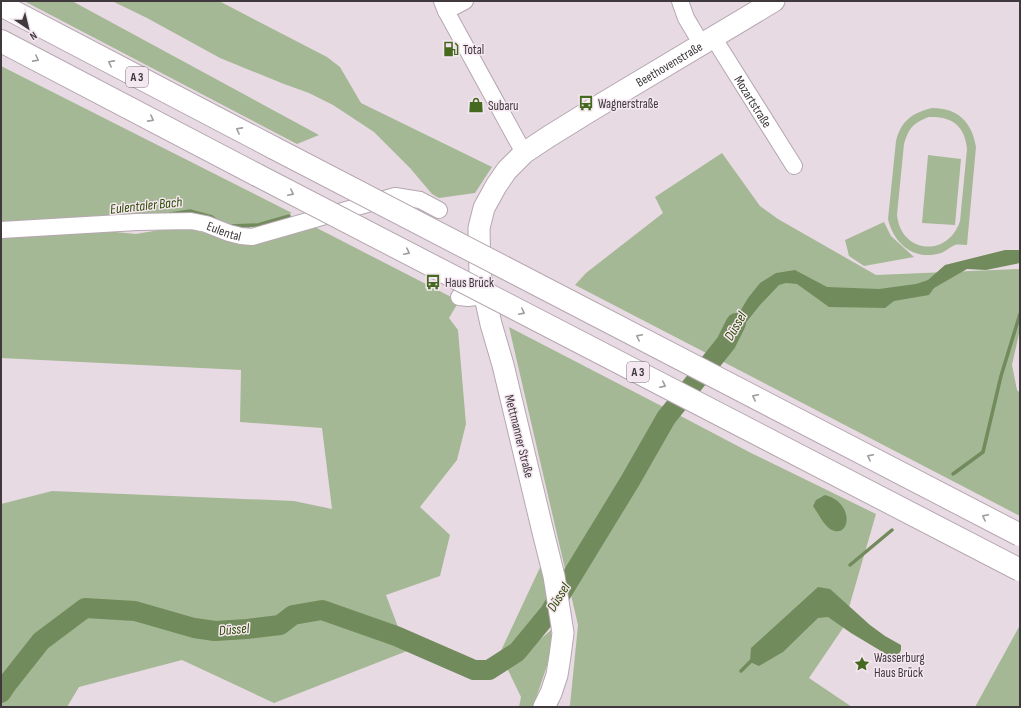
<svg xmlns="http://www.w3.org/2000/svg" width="1021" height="708" viewBox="0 0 1021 708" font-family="'Sofia Sans Condensed',sans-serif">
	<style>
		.green { fill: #a5b895; fill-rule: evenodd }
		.water { fill: #728b5c }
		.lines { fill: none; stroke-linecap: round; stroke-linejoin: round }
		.stream { stroke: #728b5c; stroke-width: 3.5 }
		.river { stroke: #728b5c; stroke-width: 20 }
		.minor-casing { stroke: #b5a7b0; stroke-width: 18 }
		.major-casing { stroke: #b5a7b0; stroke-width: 23 }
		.highway-casing { stroke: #b5a7b0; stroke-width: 24 }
		.minor { stroke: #fff; stroke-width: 16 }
		.major { stroke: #fff; stroke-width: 21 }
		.highway { stroke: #fff; stroke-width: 22 }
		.highway-bridge-casing { stroke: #b5a7b0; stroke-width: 24; stroke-linecap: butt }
		.highway-bridge { stroke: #fff; stroke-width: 22 }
		.oneway { stroke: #9f9c9e }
		.labels { text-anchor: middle; stroke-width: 3; stroke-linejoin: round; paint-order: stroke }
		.shield { fill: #f5e7f0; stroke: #766d73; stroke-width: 1 }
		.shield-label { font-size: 12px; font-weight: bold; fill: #3f393d }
		.poi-label { font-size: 13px; fill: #3f393d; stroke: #f5e7f0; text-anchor: start }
		.street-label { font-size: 13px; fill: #3f393d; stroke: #f5e7f0 }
		.water-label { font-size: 14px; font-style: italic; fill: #2b4a00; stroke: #f5e7f0 }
	</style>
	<rect width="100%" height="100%" fill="#e8dae3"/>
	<path class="green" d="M24,1H72L319,135L297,144Z
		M112,1H219L327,57L340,67L361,103L492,167L475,193L439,198L432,194L410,168L374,132L333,105L309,93L284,84L220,58L147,18Z
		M1,66L292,213L246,229L180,212L105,231L136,234L171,228L191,229L242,244L311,225L459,301L449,318L458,330L466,424L457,460L420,507L450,535L440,576L386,595L407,651L274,703L182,660L79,687L67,707H1V504L52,491L294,501L332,509L322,428L240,422L241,370L1,358Z
		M932,108C958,108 972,122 976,147L967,245C963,245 958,244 955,245C950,247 946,251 941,253C915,261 894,245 888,219L896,141C901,121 912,113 932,108ZM929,117C952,116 965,126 967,149L960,221C948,258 901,254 897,215L904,144C909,128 913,123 929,117Z
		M722,153L760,206L778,219L876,275L1020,269V329L1012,365L1017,390L1020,393V516L575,285L586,273L663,213L655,197Z
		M928,155L961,159L955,225L922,223Z
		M884,222L891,236L914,257L864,266L849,256L845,240Z
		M509,327L675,413L751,453L876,514L843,628L809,678L852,707H568L570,705L578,625Z
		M544,559L551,601L507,652L499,655Z
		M1020,625V707H975Z
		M551,630V654L533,707H519L521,697L507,668Z"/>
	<path class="water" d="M1005,250H1020V263L986,270L967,269L934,288L929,295L894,301L885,308L829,307L797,284L786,283L779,285L760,305L744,325L734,349L720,345L748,298L760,283L776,273L795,270L827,287L879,289L916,284L928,280L945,265Z
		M825,495C856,503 850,541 830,529C823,524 818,513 813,506L816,500Z
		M818,587L830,589L870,625L885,636L901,645V650L898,656L891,657L851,633L828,617L818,618L783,652L759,666L750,662L751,648Z"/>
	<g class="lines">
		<path class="stream" d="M170,214L190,211L212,217L217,221
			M229,226L258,225L289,216
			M953,474L983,452L1001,376L1020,314
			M850,565L892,530
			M741,671L753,659"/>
		<path class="river" d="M1,693L7,684L41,641L85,608L135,611L194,628L215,631L247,629L280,625L293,615L322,610L396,636L474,670H489L517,652L550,612L630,481L666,418L726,343L736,323"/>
		<defs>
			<g id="minor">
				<path d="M442,1L446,11L524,153"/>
				<path d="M680,1L686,18L702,45"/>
				<path d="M446,11L465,1"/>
				<path id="s1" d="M713,37L794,166"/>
				<path id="s2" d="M1,230L137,222L191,221L206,224L229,233L241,236L252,237L395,196L420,200L439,210"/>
				<path d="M459,297L468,298L485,296"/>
			</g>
			<g id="major">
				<path id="s3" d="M544,707L551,693L557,675L560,656L563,633L561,620L554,576L543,532L503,365L491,324L480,274L479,228L484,208L496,186L507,170L524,153L548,137L590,111L774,1"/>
			</g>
			<path id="highway" d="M1,5L274,148
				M1,41L257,175"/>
		</defs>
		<use href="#minor" class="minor-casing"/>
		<use href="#major" class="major-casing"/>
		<use href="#highway" class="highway-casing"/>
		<use href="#minor" class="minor"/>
		<use href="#major" class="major"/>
		<use href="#highway" class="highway"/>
		<defs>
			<path id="highway-bridge" d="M274,148L1020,535
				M257,175L1020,570"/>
		</defs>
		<use href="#highway-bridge" class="highway-bridge-casing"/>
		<use href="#highway-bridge" class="highway-bridge"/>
	</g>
	<defs><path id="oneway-chevron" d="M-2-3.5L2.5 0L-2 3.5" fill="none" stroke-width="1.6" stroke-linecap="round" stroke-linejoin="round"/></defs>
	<g class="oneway">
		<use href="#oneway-chevron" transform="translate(36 59) rotate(28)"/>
		<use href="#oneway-chevron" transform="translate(111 63) rotate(-152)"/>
		<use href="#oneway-chevron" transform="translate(151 119) rotate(28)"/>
		<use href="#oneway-chevron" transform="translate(239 130) rotate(-152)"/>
		<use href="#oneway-chevron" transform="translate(291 193) rotate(27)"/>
		<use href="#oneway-chevron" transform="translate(407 252) rotate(27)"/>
		<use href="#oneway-chevron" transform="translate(522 312) rotate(27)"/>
		<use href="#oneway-chevron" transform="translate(639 337) rotate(-153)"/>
		<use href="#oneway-chevron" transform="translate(663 385) rotate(27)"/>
		<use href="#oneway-chevron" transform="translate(755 397) rotate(-153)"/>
		<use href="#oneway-chevron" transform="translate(870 457) rotate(-153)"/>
		<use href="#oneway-chevron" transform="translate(985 517) rotate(-153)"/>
	</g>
	<defs>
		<symbol id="fuel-bare" viewBox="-9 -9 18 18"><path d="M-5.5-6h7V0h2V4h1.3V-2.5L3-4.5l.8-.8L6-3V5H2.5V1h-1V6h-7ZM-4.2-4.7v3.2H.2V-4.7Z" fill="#466920" stroke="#f5e7f0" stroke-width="2.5" paint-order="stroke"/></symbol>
		<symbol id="bus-bare" viewBox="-9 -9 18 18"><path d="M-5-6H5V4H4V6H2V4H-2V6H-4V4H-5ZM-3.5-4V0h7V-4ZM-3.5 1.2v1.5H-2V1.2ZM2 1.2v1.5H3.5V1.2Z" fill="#466920" stroke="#f5e7f0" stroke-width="2.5" paint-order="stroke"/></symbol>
		<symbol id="shop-bare" viewBox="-9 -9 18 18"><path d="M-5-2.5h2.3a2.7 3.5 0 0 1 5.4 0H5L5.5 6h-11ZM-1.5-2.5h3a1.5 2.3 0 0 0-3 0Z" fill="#466920" stroke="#f5e7f0" stroke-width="2.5" paint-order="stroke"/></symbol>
		<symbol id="sight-bare" viewBox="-9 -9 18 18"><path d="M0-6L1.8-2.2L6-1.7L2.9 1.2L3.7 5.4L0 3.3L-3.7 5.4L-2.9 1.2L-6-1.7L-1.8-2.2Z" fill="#466920" stroke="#f5e7f0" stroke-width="2.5" paint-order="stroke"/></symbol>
	</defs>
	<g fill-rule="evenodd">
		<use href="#fuel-bare" x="440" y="38" width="22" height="22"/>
		<use href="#bus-bare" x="575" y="92" width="22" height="22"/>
		<use href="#shop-bare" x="465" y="94" width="22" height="22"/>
		<use href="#bus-bare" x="422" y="271" width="22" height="22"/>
		<use href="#sight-bare" x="851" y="653" width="22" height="22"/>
	</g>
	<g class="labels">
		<g class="shield">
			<rect x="126" y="67" width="22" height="20" rx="3"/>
			<rect x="627" y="362" width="22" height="20" rx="3"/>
		</g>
		<g class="shield-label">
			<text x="137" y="81">A 3</text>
			<text x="638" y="376">A 3</text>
		</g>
		<g class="poi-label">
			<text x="463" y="54">Total</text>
			<text x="598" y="108">Wagnerstraße</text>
			<text x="488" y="110">Subaru</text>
			<text x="445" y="287">Haus Brück</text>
			<text x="874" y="662">Wasserburg<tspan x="874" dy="15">Haus Brück</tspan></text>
		</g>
		<g class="street-label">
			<text dy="5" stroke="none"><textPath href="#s3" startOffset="751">Beethovenstraße</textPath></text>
			<text dy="5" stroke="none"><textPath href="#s1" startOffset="76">Mozartstraße</textPath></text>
			<text dy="5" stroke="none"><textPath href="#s2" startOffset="225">Eulental</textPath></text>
			<text transform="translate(520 436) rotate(76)" y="5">Mettmanner Straße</text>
		</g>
		<g class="water-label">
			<text transform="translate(146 205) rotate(-6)" y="5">Eulentaler Bach</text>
			<text transform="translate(735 326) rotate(-60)" y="5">Düssel</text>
			<text transform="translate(558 597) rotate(-58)" y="5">Düssel</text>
			<text transform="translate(234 629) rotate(-5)" y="5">Düssel</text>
		</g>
	</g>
	<rect width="1021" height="708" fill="none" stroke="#3f393d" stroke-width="4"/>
	<g transform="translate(28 28) rotate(145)" stroke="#f5e7f0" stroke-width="3" paint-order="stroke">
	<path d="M0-3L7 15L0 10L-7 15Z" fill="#3f393d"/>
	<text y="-6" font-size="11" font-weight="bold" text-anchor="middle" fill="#3f393d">N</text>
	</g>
</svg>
